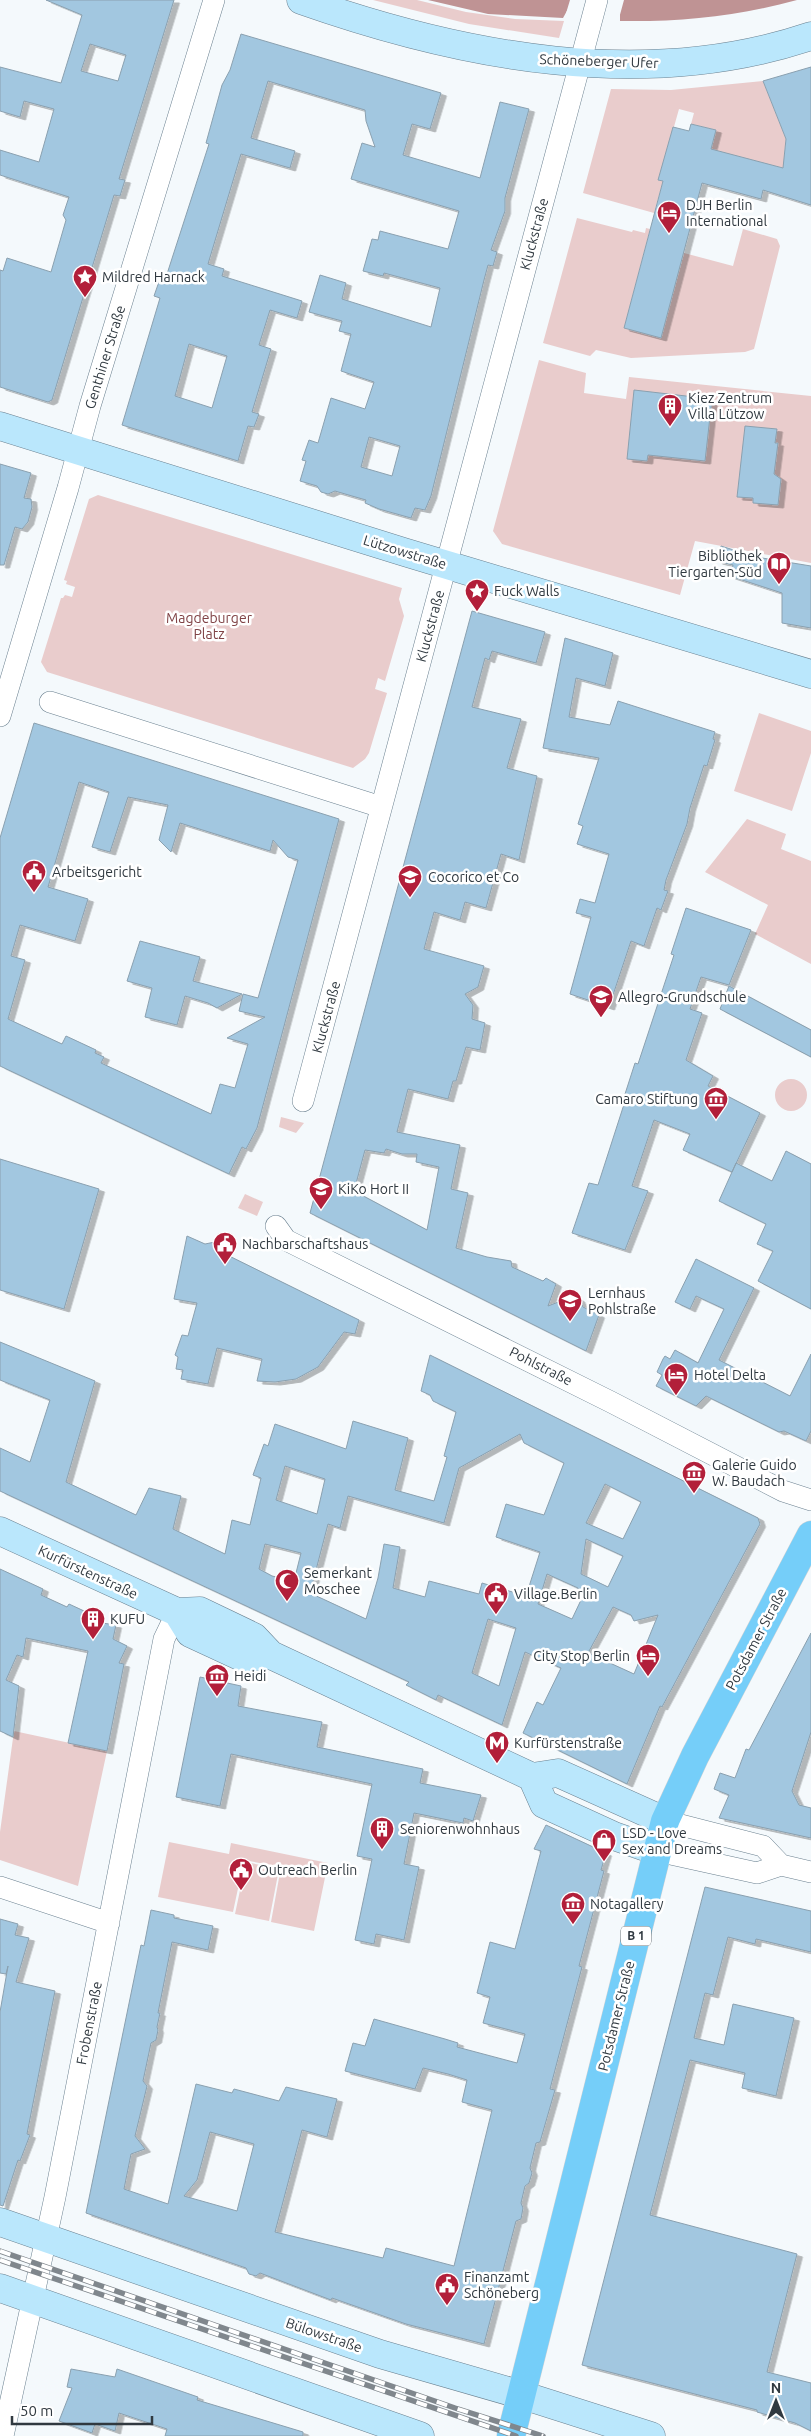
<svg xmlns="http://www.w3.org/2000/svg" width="811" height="2436" viewBox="0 0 811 2436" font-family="Ubuntu,sans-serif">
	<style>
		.green { fill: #e9cccc }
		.water { fill: #bf9394 }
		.pier { fill: #f4f9fc }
		.building { fill: #a2c7e0; stroke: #8aa0af; fill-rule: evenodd; filter: url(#shadow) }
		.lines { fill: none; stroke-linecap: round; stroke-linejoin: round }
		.street-casing { stroke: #6b8190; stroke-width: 22 }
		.secondary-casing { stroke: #6b8190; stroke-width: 29 }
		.primary-casing { stroke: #d1d3d5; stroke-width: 29 }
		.street { stroke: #fff; stroke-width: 21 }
		.secondary { stroke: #bae7fc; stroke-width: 28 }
		.primary { stroke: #75cef9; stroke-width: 28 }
		.rail-casing { stroke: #80878d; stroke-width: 5.5 }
		.rail { stroke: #fff; stroke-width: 4; stroke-dasharray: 11; stroke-linecap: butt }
		.labels { text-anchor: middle; stroke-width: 5; stroke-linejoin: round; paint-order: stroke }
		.shield { fill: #fff; stroke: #6e7479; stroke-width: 1 }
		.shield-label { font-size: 12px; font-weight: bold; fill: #303940 }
		.street-label { font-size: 14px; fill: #303940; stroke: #fff }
		.poi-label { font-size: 14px; fill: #303940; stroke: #fff; text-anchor: start }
		.park-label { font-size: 14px; fill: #804346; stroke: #fff }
	</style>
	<defs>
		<filter id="shadow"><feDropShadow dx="5.5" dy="3" stdDeviation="0" flood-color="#0004"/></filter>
	</defs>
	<rect width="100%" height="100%" fill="#f4f9fc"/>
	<path class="green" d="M373,0H417L466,12L515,19L564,21L559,38L469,24Z
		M763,81L786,139L784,155L787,156L783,168L736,156L710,154L716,130L691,124L694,113L679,109L659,180L663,181L654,213L583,193L611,89L671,90Z
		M577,218L632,232L633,230L645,233L646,228L650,229L624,328L661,338L684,253L733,266L743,229L777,239L780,246L754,349L745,352L631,358L596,350L590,356L543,343Z
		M539,360L586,373L584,393L626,399L629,377L811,396V563L695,541L680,595L502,544L493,531Z
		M98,495L402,588L399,599L404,616L385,681L378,678L375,689L387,693L369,753L365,759L353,768L47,672L41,662L61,598H63L65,595L72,597L75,587L66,584L67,581L64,580L89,499Z
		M759,713L811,731V753L792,811L734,791Z
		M747,819L786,834L781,849L811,861V964L755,934L768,905L705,872Z
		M775 1095a16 16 0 1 1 32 0a16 16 0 1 1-32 0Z
		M281,1117L304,1123L296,1133L279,1127Z
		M245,1194L263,1202L257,1216L238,1208Z
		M14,1731L107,1751L78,1886L0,1860V1832Z
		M169,1842L229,1854L231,1843L328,1863L314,1931L271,1922L281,1867L244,1860L233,1912L158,1897Z
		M246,1862L279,1869L269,1921L235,1914Z"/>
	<path class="water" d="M428,0H797C738,16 681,22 620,21V13L568,9L563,18L488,14Z"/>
	<path class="pier" d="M570,0H624L618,22V15L569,12L564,20Z"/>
	<path class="building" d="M46,0H174L119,179L125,180L120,196L114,195L52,400L48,402L0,387V270L3,271L7,258L51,272L66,220L63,215L69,197L0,175V150L39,162L54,109L24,101L20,117L0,111V67L61,83L82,15ZM90,44L126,55L118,81L81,71Z
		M241,34L441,93L430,129L412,124L403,155L477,177L480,178L500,102L529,109L505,198V211L491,250L497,252L493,266L488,265L484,280L431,496L425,510L415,508L411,518L379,509L365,503L366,500L352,496L335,491L328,494L321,492L317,486L300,481L306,461L302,460L309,440L318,443L331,398L365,409L374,382L341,371L351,334L339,331L342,321L309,312L320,275L346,283L342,299L431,327L440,288L384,273L383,276L363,271L372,239L378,240L380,231L448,249L459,211L351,179L362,143L375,147L366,121L365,110L268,81L251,138L295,151L290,168L241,154L208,264L224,269L222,276L302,301L297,318L270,310L259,345L271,349L252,412L259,414L254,427L248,426L238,461L122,425L160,298L154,296L162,273L167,274L209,144L206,143L222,85L230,70ZM189,344L227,356L212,408L175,396ZM369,437L400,446L392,476L361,467Z
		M811,67V205L763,190L761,199L702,183L661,338L624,328L663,181L658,180L673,127L689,131L691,124L716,130L711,149L783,168L786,139L763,81Z
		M634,390L712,399L705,461L648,455L647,461L627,459Z
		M745,426L777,429L775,443H778L774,474L781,479L778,505L753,503V498L737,497Z
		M0,464L31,473L24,498L31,499L32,507L28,522L22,529L15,527L4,565H0Z
		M721,546L756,557L811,566V628L782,623V593L730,576L733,565L717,561Z
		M472,611L545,632L536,663L492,651L489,660L485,658L472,707L521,719L507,768L537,776L519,860L501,854L486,908L465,902L460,920L434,912L424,949L484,966L478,987L465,994L473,1005L472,1019L485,1023L480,1050L466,1047L456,1081H453L448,1099L408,1089L397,1132L460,1145L451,1189L468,1193L456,1248L487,1257L511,1261L512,1267L543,1281L546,1278L556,1284L548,1306L574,1296L579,1299L583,1307L599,1315L586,1351L310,1213ZM386,1149L402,1154H417L416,1162L439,1167L427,1230L354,1191L365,1150L384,1153Z
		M565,638L613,653L605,686L576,678L569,717L610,725L618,701L715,732L713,739L715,740L707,766L704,765L690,808L687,824L666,880L664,890L668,891L661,910L657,908L644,946L631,941L609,1007L570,994L591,917L576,913L580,899L595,903L609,854L577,844L583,826L578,824L599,758L543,748Z
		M34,723L339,819L257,1128L246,1149L242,1147L229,1174L0,1066V838ZM79,782L109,792L92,847L110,852L128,797L168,805L159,840L171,852L180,823L270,851L273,840L288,857L298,860L258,998L243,994L239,1011L265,1017L227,1038L248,1044L235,1088L220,1084L211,1114L101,1063L104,1057L95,1053L96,1050L66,1036L62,1044L8,1019L25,960L11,956L20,925L75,941L88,899L48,887Z
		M686,908L751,930L729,985L701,977L690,1009L702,1013L686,1060L713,1076L708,1086L760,1113L732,1172L683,1150L690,1134L654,1120L632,1186L648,1191L625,1250L572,1233L589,1183L598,1185L627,1095L625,1094L635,1063L638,1064L674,955L671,954Z
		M140,941L200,957L193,981L242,994L217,1008L208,1003L185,996L177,1025L145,1017L152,988L127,981Z
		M729,986L811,1030V1057L720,1009Z
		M786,1151L811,1164V1309L758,1281L773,1251L757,1244L766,1224L719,1201L736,1163L772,1181Z
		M0,1159L99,1189L64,1309L0,1290Z
		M187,1236L205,1244L215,1242L219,1251L359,1320L355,1334L344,1332L318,1367L296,1379L275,1382L257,1381L262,1359L217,1348L208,1384L181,1379L183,1370L176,1369L178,1357L175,1355L182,1335L188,1336L197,1303L174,1299Z
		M696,1259L754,1288L719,1360L790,1396L811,1354V1431L806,1441L784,1431L779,1432L706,1396L696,1406L656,1386L662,1375L657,1372L663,1359L665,1356L670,1359L675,1350L698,1363L724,1309L696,1296L690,1309L675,1302Z
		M0,1342L95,1381L66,1482L136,1515L149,1488L181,1496L173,1529L225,1554L232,1520L250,1525L261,1478L253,1475L264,1444L268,1446L275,1424L346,1449L353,1421L408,1438L395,1490L434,1501L447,1457L444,1456L456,1412L433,1401L430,1395L421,1391L430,1355L758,1518L760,1524L662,1707L660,1706L627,1784L523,1733L537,1702L543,1705L561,1668L525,1652L502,1725L438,1695L436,1700L406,1685L409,1682L0,1491V1448L30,1462L50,1400L0,1380ZM520,1434L524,1443L564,1463L544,1515L506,1504L496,1537L540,1552L526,1596L482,1583L479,1594L429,1581L425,1597L393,1588L400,1547L384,1544L378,1578L366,1619L310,1593L328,1524L340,1528L348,1496L444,1523L459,1468ZM285,1466L325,1479L317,1514L276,1500ZM605,1484L641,1502L623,1539L586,1523ZM586,1539L623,1556L608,1587L581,1574ZM265,1544L301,1553L294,1581L272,1576L259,1569ZM547,1574L578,1588L581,1600L572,1619L538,1604ZM613,1607L631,1615L634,1621L658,1615L634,1674L588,1653ZM488,1619L516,1628L499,1686L472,1673Z
		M0,1569L43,1589L41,1595L67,1607L69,1604L97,1617L95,1622L116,1625L113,1639L127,1646L119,1663L124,1664L107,1751L68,1743L88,1651L26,1638L23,1657L17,1655L6,1680L19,1686L13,1737L0,1731Z
		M811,1633V1732L792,1791L799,1805L811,1808V1838L719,1818L729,1795L714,1789L720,1773L735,1778L746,1749L749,1750Z
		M200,1677L241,1686L238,1706L322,1722L317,1747L423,1769L420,1783L481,1795L473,1821L464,1818L463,1823L414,1813L404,1864L419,1867L404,1940L376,1934L374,1944L355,1940L372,1859L357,1856L372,1784L231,1754L220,1806L176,1797Z
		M546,1825L606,1853L601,1870L604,1871L579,1966L582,1967L550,2089L555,2090L540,2142L536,2143L530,2168L532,2173L529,2183L525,2186L521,2203L523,2208L521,2219L516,2221L484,2344L406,2324L332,2298L331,2300L260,2273L256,2276L249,2274L246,2268L86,2213L141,1945L144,1946L151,1910L174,1915V1918L213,1926L208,1950L172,1942L158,2013H160L157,2027L158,2030L156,2040L151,2043L143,2081L147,2086L135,2136L145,2149L131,2154L124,2189L168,2204L196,2084L232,2093L234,2089L279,2101L286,2087L337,2099L327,2137L302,2130L275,2232L383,2258L386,2248L454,2266L492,2110L462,2102L467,2080L448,2074L423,2068L415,2089L345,2071L353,2043L365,2046L374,2019L445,2039L458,2043L457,2047L517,2063L525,2034L483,2023L490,1997L477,1993L490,1942L515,1949L541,1851L534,1849ZM210,2132L254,2144L237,2211L184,2196L197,2180Z
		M705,1887L811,1911V1952L756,1939L755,1944L728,1937L713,1995L705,1993L694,2038L724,2045L733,2004L794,2018L776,2096L742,2088L745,2073L690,2060L650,2215L797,2254L767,2372L811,2383V2431L795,2423L757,2412V2410L582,2365Z
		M0,1919L18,1924L15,1935L29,1938L16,1982L55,1991L27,2134L30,2135L20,2161L18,2160L3,2206L0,2205V2012L8,1966L6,1974L0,1973Z
		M71,2369L115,2377L117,2369L198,2397L197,2400L303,2432V2436H165L167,2429L119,2413L115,2431L95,2424L92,2433L59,2421L72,2388L67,2387Z"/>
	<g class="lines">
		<defs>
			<path id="street" d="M50,702L381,807
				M0,716L68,488L90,406L214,0
				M303,1101L597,0
				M276,1226L286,1240L302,1248L611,1402L783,1491L811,1500
				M665,1821L763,1846L781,1865L811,1872
				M657,1851L757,1873L781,1865
				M0,1887L109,1923
				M3,2436L55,2197L164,1639L177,1612"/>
			<path id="secondary" d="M301,0C463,57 645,92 811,36
				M0,426L404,552L811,674
				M0,1531L177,1612L200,1611L254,1637L271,1655L532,1777L558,1773L665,1821
				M177,1612L190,1633L244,1658L271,1655
				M532,1777L544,1804L614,1836L657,1851
				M0,2222L380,2354L522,2395L651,2436
				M0,2288L420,2436"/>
			<path id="primary" d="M511,2436L665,1821L695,1756L811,1535"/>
		</defs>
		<use href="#street" class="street-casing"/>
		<use href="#secondary" class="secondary-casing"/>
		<use href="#primary" class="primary-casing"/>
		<use href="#street" class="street"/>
		<use href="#secondary" class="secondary"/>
		<use href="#primary" class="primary"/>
		<defs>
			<path id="rail" d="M0,2251L455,2408L543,2436
				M0,2260L516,2436"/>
		</defs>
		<use href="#rail" class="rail-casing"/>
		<use href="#rail" class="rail"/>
	</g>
	<defs>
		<symbol id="hotel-pin" viewBox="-11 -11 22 30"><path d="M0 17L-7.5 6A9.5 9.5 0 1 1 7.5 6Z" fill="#b21f3a" stroke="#fff"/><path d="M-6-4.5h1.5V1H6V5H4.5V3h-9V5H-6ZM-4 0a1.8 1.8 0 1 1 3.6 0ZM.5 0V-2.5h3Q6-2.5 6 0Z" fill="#fff"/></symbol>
		<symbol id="sight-pin" viewBox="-11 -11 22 30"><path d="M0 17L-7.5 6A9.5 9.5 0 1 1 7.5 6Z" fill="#b21f3a" stroke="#fff"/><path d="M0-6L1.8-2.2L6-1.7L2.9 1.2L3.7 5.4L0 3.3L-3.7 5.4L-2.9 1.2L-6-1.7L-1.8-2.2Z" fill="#fff"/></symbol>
		<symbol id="building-pin" viewBox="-11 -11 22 30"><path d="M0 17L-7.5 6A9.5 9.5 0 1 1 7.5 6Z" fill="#b21f3a" stroke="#fff"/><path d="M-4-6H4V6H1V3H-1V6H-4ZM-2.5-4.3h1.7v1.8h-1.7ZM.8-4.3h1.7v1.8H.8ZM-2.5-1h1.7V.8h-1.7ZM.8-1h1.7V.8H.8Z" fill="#fff"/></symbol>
		<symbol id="library-pin" viewBox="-11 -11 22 30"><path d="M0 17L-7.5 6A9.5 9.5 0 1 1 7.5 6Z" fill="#b21f3a" stroke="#fff"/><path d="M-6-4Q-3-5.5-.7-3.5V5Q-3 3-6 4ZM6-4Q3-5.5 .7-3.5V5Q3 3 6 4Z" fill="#fff"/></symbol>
		<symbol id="civic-pin" viewBox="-11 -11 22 30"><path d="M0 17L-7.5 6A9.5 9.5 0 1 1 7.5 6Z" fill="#b21f3a" stroke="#fff"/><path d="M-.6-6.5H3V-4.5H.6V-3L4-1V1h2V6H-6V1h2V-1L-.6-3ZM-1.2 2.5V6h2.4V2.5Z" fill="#fff"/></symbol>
		<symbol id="school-pin" viewBox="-11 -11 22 30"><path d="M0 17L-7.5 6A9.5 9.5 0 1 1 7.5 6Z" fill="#b21f3a" stroke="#fff"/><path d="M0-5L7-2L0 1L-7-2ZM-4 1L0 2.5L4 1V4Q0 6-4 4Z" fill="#fff"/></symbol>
		<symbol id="museum-pin" viewBox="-11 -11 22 30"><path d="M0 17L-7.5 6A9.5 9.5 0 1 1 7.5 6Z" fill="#b21f3a" stroke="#fff"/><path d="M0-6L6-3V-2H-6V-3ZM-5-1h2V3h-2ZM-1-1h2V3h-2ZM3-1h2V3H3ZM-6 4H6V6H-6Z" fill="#fff"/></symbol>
		<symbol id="university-pin" viewBox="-11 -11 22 30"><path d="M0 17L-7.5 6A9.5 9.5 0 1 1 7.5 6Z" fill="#b21f3a" stroke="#fff"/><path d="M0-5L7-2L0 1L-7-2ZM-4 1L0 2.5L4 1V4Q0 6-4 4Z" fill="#fff"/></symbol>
		<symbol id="mosque-pin" viewBox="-11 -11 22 30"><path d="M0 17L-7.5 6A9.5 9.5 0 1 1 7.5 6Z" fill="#b21f3a" stroke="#fff"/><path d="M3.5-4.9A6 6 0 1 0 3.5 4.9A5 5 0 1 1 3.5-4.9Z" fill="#fff"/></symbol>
		<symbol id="metro-pin" viewBox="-11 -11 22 30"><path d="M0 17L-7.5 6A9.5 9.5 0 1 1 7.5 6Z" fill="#b21f3a" stroke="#fff"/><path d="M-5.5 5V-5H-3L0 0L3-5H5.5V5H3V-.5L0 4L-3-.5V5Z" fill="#fff"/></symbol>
		<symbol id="shop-pin" viewBox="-11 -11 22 30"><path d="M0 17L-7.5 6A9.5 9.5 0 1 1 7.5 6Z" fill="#b21f3a" stroke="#fff"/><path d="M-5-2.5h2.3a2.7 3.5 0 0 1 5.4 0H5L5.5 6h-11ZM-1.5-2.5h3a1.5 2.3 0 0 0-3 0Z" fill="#fff"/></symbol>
	</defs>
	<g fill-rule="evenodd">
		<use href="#hotel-pin" x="655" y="199" width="28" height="38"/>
		<use href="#sight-pin" x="71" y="263" width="28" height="38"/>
		<use href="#building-pin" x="656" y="392" width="28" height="38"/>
		<use href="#library-pin" x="765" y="550" width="28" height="38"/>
		<use href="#sight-pin" x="463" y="577" width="28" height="38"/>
		<use href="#civic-pin" x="20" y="858" width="28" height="38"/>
		<use href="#school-pin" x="396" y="863" width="28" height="38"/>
		<use href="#school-pin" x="587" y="983" width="28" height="38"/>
		<use href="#museum-pin" x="702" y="1085" width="28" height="38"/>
		<use href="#school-pin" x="307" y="1175" width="28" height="38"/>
		<use href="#civic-pin" x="211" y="1230" width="28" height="38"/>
		<use href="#university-pin" x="556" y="1287" width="28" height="38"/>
		<use href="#hotel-pin" x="662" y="1361" width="28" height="38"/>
		<use href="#museum-pin" x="680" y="1459" width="28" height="38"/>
		<use href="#mosque-pin" x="273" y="1567" width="28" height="38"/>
		<use href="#civic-pin" x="482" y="1580" width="28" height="38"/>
		<use href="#building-pin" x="79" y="1605" width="28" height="38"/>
		<use href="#hotel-pin" x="634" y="1642" width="28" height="38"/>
		<use href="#museum-pin" x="203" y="1662" width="28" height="38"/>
		<use href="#metro-pin" x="483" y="1729" width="28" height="38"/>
		<use href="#building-pin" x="368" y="1815" width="28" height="38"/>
		<use href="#shop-pin" x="590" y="1827" width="28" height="38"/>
		<use href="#civic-pin" x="227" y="1856" width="28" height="38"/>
		<use href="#museum-pin" x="559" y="1890" width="28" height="38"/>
		<use href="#civic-pin" x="433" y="2271" width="28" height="38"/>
	</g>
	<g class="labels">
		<rect class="shield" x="621" y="1926.5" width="30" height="19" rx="4"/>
		<g class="shield-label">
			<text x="636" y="1940">B 1</text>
		</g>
		<g class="street-label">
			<text transform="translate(599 61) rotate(2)" y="5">Schöneberger Ufer</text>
			<text transform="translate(534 234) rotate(-75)" y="5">Kluckstraße</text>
			<text transform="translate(105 357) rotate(-73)" y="5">Genthiner Straße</text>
			<text transform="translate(405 552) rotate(17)" y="5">Lützowstraße</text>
			<text transform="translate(430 626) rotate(-75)" y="5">Kluckstraße</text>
			<text transform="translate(326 1017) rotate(-75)" y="5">Kluckstraße</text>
			<text transform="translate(541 1366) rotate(27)" y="5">Pohlstraße</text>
			<text transform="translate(88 1572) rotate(25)" y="5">Kurfürstenstraße</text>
			<text transform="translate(756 1639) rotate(-62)" y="5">Potsdamer Straße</text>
			<text transform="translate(616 2016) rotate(-76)" y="5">Potsdamer Straße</text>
			<text transform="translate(89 2023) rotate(-79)" y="5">Frobenstraße</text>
			<text transform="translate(324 2335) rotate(19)" y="5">Bülowstraße</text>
		</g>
		<g class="poi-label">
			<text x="686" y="210">DJH Berlin<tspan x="686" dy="16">International</tspan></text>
			<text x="102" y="282">Mildred Harnack</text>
			<text x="688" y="403">Kiez Zentrum<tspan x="688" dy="16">Villa Lützow</tspan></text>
			<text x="762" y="561" text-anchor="end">Bibliothek<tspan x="762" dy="16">Tiergarten-Süd</tspan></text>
			<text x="494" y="596">Fuck Walls</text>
			<text x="52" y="877">Arbeitsgericht</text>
			<text x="428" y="882">Cocorico et Co</text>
			<text x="618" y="1002">Allegro-Grundschule</text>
			<text x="698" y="1104" text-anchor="end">Camaro Stiftung</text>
			<text x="338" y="1194">KiKo Hort II</text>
			<text x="242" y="1249">Nachbarschaftshaus</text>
			<text x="588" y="1298">Lernhaus<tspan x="588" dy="16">Pohlstraße</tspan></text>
			<text x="694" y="1380">Hotel Delta</text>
			<text x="712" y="1470">Galerie Guido<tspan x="712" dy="16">W. Baudach</tspan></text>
			<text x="304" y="1578">Semerkant<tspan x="304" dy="16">Moschee</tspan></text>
			<text x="514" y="1599">Village.Berlin</text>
			<text x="110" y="1624">KUFU</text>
			<text x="630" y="1661" text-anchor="end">City Stop Berlin</text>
			<text x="234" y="1681">Heidi</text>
			<text x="514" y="1748">Kurfürstenstraße</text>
			<text x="400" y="1834">Seniorenwohnhaus</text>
			<text x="622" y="1838">LSD - Love<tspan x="622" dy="16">Sex and Dreams</tspan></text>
			<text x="258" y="1875">Outreach Berlin</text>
			<text x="590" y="1909">Notagallery</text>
			<text x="464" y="2282">Finanzamt<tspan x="464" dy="16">Schöneberg</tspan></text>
		</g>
		<g class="park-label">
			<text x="209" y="623">Magdeburger<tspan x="209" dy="16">Platz</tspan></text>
		</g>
	</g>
	<g transform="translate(776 2401)" stroke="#ffffff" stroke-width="4" paint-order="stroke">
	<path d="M0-4L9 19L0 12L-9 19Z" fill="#303940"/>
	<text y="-8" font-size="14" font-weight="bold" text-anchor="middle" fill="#303940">N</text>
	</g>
	<path d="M12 2416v8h140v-8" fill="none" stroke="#303940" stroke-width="2.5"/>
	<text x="20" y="2416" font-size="15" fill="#303940" stroke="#ffffff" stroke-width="4" paint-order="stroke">50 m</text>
</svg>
